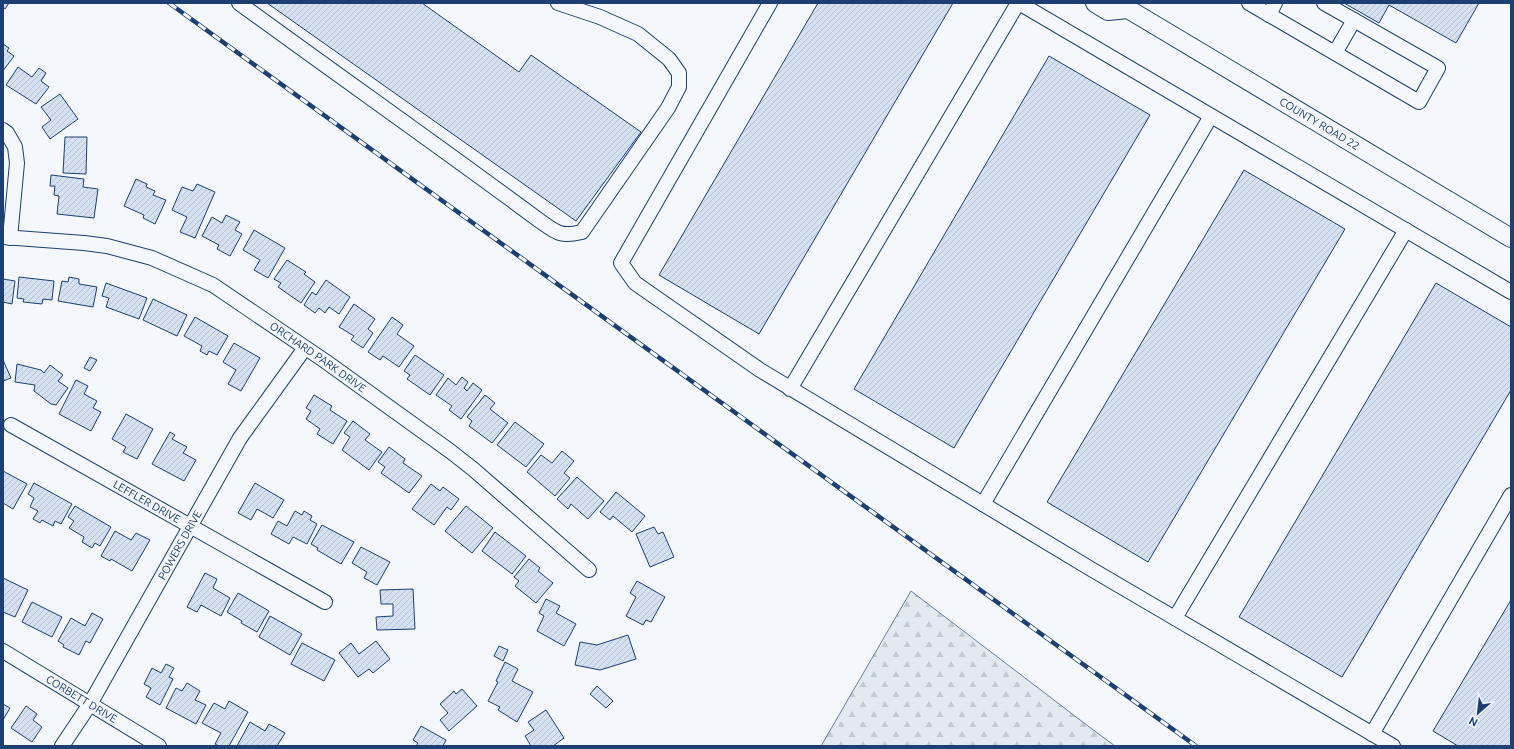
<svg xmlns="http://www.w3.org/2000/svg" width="1514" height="749" viewBox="0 0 1514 749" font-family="Ubuntu,sans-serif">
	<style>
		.forest { fill: url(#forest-firs); stroke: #687fa3 }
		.building { fill: url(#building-hatch); stroke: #1d3f73 }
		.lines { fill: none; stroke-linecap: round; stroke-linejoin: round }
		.minor-casing { stroke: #1d3f73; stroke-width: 16 }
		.major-casing { stroke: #1d3f73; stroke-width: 20 }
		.minor { stroke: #f4f7fb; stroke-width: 14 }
		.major { stroke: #f4f7fb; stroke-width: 18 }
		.rail-casing { stroke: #1d3f73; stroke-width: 4.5 }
		.rail { stroke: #f4f7fb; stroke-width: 3; stroke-dasharray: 9; stroke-linecap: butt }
		.labels { text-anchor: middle; stroke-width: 3; stroke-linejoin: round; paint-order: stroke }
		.street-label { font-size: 11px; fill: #1d3f73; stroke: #f4f7fb }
	</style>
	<defs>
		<pattern id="forest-firs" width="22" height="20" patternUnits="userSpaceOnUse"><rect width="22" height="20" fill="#e3e9f0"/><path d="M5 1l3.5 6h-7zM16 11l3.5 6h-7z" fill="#c2c9d1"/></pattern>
		<pattern id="building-hatch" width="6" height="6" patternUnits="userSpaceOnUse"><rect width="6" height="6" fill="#d5e0f0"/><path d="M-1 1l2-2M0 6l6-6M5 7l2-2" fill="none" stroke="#b6c1d1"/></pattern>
	</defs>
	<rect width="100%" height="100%" fill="#f4f7fb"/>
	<path class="forest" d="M911,591L1088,726L1115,746H821Z"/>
	<path class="building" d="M3,3H9L5,9L3,8Z
		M267,3H422L519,72L531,55L641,132L576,221Z
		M818,3H953L759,334L659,275Z
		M1344,3H1479L1456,43L1389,5L1379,23Z
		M3,44L9,48L7,51L14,56L3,71Z
		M1049,56L1150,115L954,448L854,389Z
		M18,67L32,77L39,68L46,73L41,81L49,87L36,104L6,85Z
		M60,94L78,119L50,139L42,127L51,120L41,107Z
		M65,137H87L86,174L63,173Z
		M1244,170L1345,229L1148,562L1047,502Z
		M51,175L84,179L83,187L98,189L94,218L57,214L59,196L54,195L55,186H50Z
		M136,179L147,184L146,187L155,191L153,195L166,200L155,224L143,218L144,215L124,206Z
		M197,184L215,192L195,238L180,232L187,217L172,210L182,187L193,191Z
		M226,215L240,222L235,230L242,234L230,256L217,249L219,245L202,236L212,217L222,223Z
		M254,230L285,248L268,278L254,270L260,260L243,250Z
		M287,260L306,272L304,274L315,282L301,303L278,287L281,283L274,279Z
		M19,277L54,281L52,300L43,299L42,304L23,302L24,299L17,298Z
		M69,277L79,279V284L97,287L93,307L58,301L62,281L68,282Z
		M3,279L15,281L12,304L3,302Z
		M326,280L350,297L339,314L329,307L325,313L319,308L315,313L304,305L312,292L316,295Z
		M106,283L147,298L139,319L106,307L109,298L102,296Z
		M1436,283L1511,327V390L1342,677L1239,617Z
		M153,299L187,315L177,336L143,320Z
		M354,304L375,319L368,329L373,333L363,348L351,340L354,336L339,327Z
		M195,317L228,336L217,355L209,351L207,355L200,351L202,346L184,336Z
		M392,317L403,325L397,334L414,346L399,367L383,356L380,360L368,352Z
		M234,343L260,358L241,391L228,384L236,370L223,362Z
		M415,355L444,375L430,395L407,379L410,375L404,371Z
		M90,357L97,360L90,371L84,368Z
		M3,360L11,378L3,381Z
		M17,364L41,370L44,373L50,365L63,375L58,381L68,388L56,405L51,404L34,391L35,385L15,382Z
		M462,377L468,382L464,388L467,391L473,383L482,390L461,419L449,410L452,406L436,395L448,378L456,385Z
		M76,380L88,386L84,394L97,401L93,408L101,412L91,431L59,414Z
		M314,395L332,406L330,410L347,421L333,444L317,434L320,429L306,419L311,411L306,408Z
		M485,395L495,403L490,409L508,423L492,443L469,426L472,421L467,417Z
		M126,414L153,429L137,459L123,452L126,447L112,439Z
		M353,421L370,434L365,440L382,452L369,470L342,450L350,437L344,433Z
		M515,422L544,444L526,467L497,445Z
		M170,432L175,435L172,439L187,447L183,453L196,460L184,481L152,464Z
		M389,447L405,459L403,463L422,476L409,493L381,473L385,467L378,462Z
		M562,451L574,461L564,473L570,478L555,496L527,472L541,455L552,463Z
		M3,471L27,484L13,509L3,503Z
		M577,477L604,501L588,519L571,504L568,509L557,499Z
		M34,483L72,504L61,524L55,521L53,526L42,520L40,523L33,519L38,511L30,507L34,498L28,494Z
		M255,483L284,500L273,518L257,509L251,520L238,513Z
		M431,484L440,491L443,487L459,499L451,510L447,507L434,525L412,509Z
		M616,492L645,516L632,532L613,516L610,520L600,512Z
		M75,506L111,527L100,546L95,543L92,548L82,542L84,537L69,528L74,521L68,517Z
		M466,506L493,528L472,553L445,531Z
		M295,511L302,515L304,511L312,516L310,520L317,524L307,544L293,537L289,544L271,534L278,521L287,526Z
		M322,525L354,542L341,564L317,550L318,548L311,544Z
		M654,527L658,534L663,532L674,557L650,567L636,534Z
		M115,531L131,540L136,533L150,540L132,571L111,559L110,561L101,556Z
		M495,532L526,556L512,574L482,551Z
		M361,547L390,562L377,585L364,578L367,572L352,563Z
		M529,559L540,568L538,571L553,583L536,603L515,586L519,581L514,577Z
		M205,573L217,579L213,588L230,598L221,616L201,605L197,612L187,607Z
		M3,578L28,590L15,617L3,612Z
		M637,581L665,597L651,622L646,620L643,625L626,616L636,597L630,593Z
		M413,589L415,629L377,630L376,617L393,616V604H381L380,590Z
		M238,593L269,611L257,632L241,623L242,621L227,612Z
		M546,599L560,606L556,613L576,624L564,646L537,631L544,616L539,613Z
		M1511,600V746H1458L1433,731Z
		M32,602L62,617L52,637L22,622Z
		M92,613L103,619L90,643L86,641L79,655L63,647L64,645L58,641L71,618L85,626Z
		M270,616L302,634L290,655L259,637Z
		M628,635L636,659L600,670L575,665L580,642L597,645Z
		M376,641L390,659L373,673L369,669L358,677L339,653L351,643L359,654Z
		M302,643L335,660L324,681L291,664Z
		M499,646L508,650L503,661L494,656Z
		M505,662L518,669L512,681L533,692L517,722L498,710L500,707L488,701L498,682L496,681Z
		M166,664L174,668L169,677L173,679L160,705L146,697L151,688L144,684L152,668L161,673Z
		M187,683L200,691L195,700L206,705L196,724L166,708L176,688L182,691Z
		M597,686L613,701L606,708L590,694Z
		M462,689L477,706L449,731L440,720L448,713L440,704L454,691L456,694Z
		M229,701L248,712L229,746H219L215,744L221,733L202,723L214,703L225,709Z
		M3,704L10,708L3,720Z
		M26,706L37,714L33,720L42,727L32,742L11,728Z
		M546,710L564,738L553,746H531L525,736L534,730L528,722Z
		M250,722L265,731L269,724L285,733L277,746H237Z
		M421,726L446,740L443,746H416L418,743L413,740Z"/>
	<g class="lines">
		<defs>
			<g id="minor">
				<path d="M239,3C339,76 440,147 540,221C557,233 560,237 582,232L668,108L679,87V73L669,59L638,34L600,17L558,3"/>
				<path d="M770,3L621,263L635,283L760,370L1091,569L1393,746"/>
				<path d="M1019,3L1511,292"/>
				<path d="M1249,3L1419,102L1438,68L1324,3"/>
				<path d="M1269,15L1275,3"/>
				<path d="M1335,53L1354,20"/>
				<path d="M3,130L7,133L15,147L17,163L10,238"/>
				<path id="s1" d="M3,237L84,243L107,246L152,258L213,285L325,361L450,451L473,469L589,570"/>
				<path d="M790,389L1018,3"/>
				<path id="s2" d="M11,425L325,602"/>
				<path d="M983,504L1211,116"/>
				<path d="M1175,618L1406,230"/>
				<path id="s3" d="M3,651L159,746"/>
				<path d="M1372,734L1511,495"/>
				<path id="s4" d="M62,746L90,704L240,438L305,348"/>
			</g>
			<g id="major">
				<path d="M1095,3L1108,11L1128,9"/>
				<path id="s5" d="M1125,3L1128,9L1511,238"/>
			</g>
		</defs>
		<use href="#minor" class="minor-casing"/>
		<use href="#major" class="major-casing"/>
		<use href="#minor" class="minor"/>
		<use href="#major" class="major"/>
		<defs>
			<path id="rail" d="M169,3L1196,746"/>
		</defs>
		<use href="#rail" class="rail-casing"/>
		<use href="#rail" class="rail"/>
	</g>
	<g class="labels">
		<g class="street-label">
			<text dy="4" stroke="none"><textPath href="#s5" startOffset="230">COUNTY ROAD 22</textPath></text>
			<text dy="4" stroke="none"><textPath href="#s1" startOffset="345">ORCHARD PARK DRIVE</textPath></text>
			<text dy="4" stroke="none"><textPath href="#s2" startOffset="156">LEFFLER DRIVE</textPath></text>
			<text dy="4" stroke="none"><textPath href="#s4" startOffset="233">POWERS DRIVE</textPath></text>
			<text dy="4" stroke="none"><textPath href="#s3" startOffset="92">CORBETT DRIVE</textPath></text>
		</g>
	</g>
	<rect width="1514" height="749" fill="none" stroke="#1d3f73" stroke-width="8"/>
	<g transform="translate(1478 713) rotate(208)" stroke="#f4f7fb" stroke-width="3" paint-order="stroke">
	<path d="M0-3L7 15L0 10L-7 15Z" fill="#1d3f73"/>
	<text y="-6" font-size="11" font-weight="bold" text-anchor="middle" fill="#1d3f73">N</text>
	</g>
</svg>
